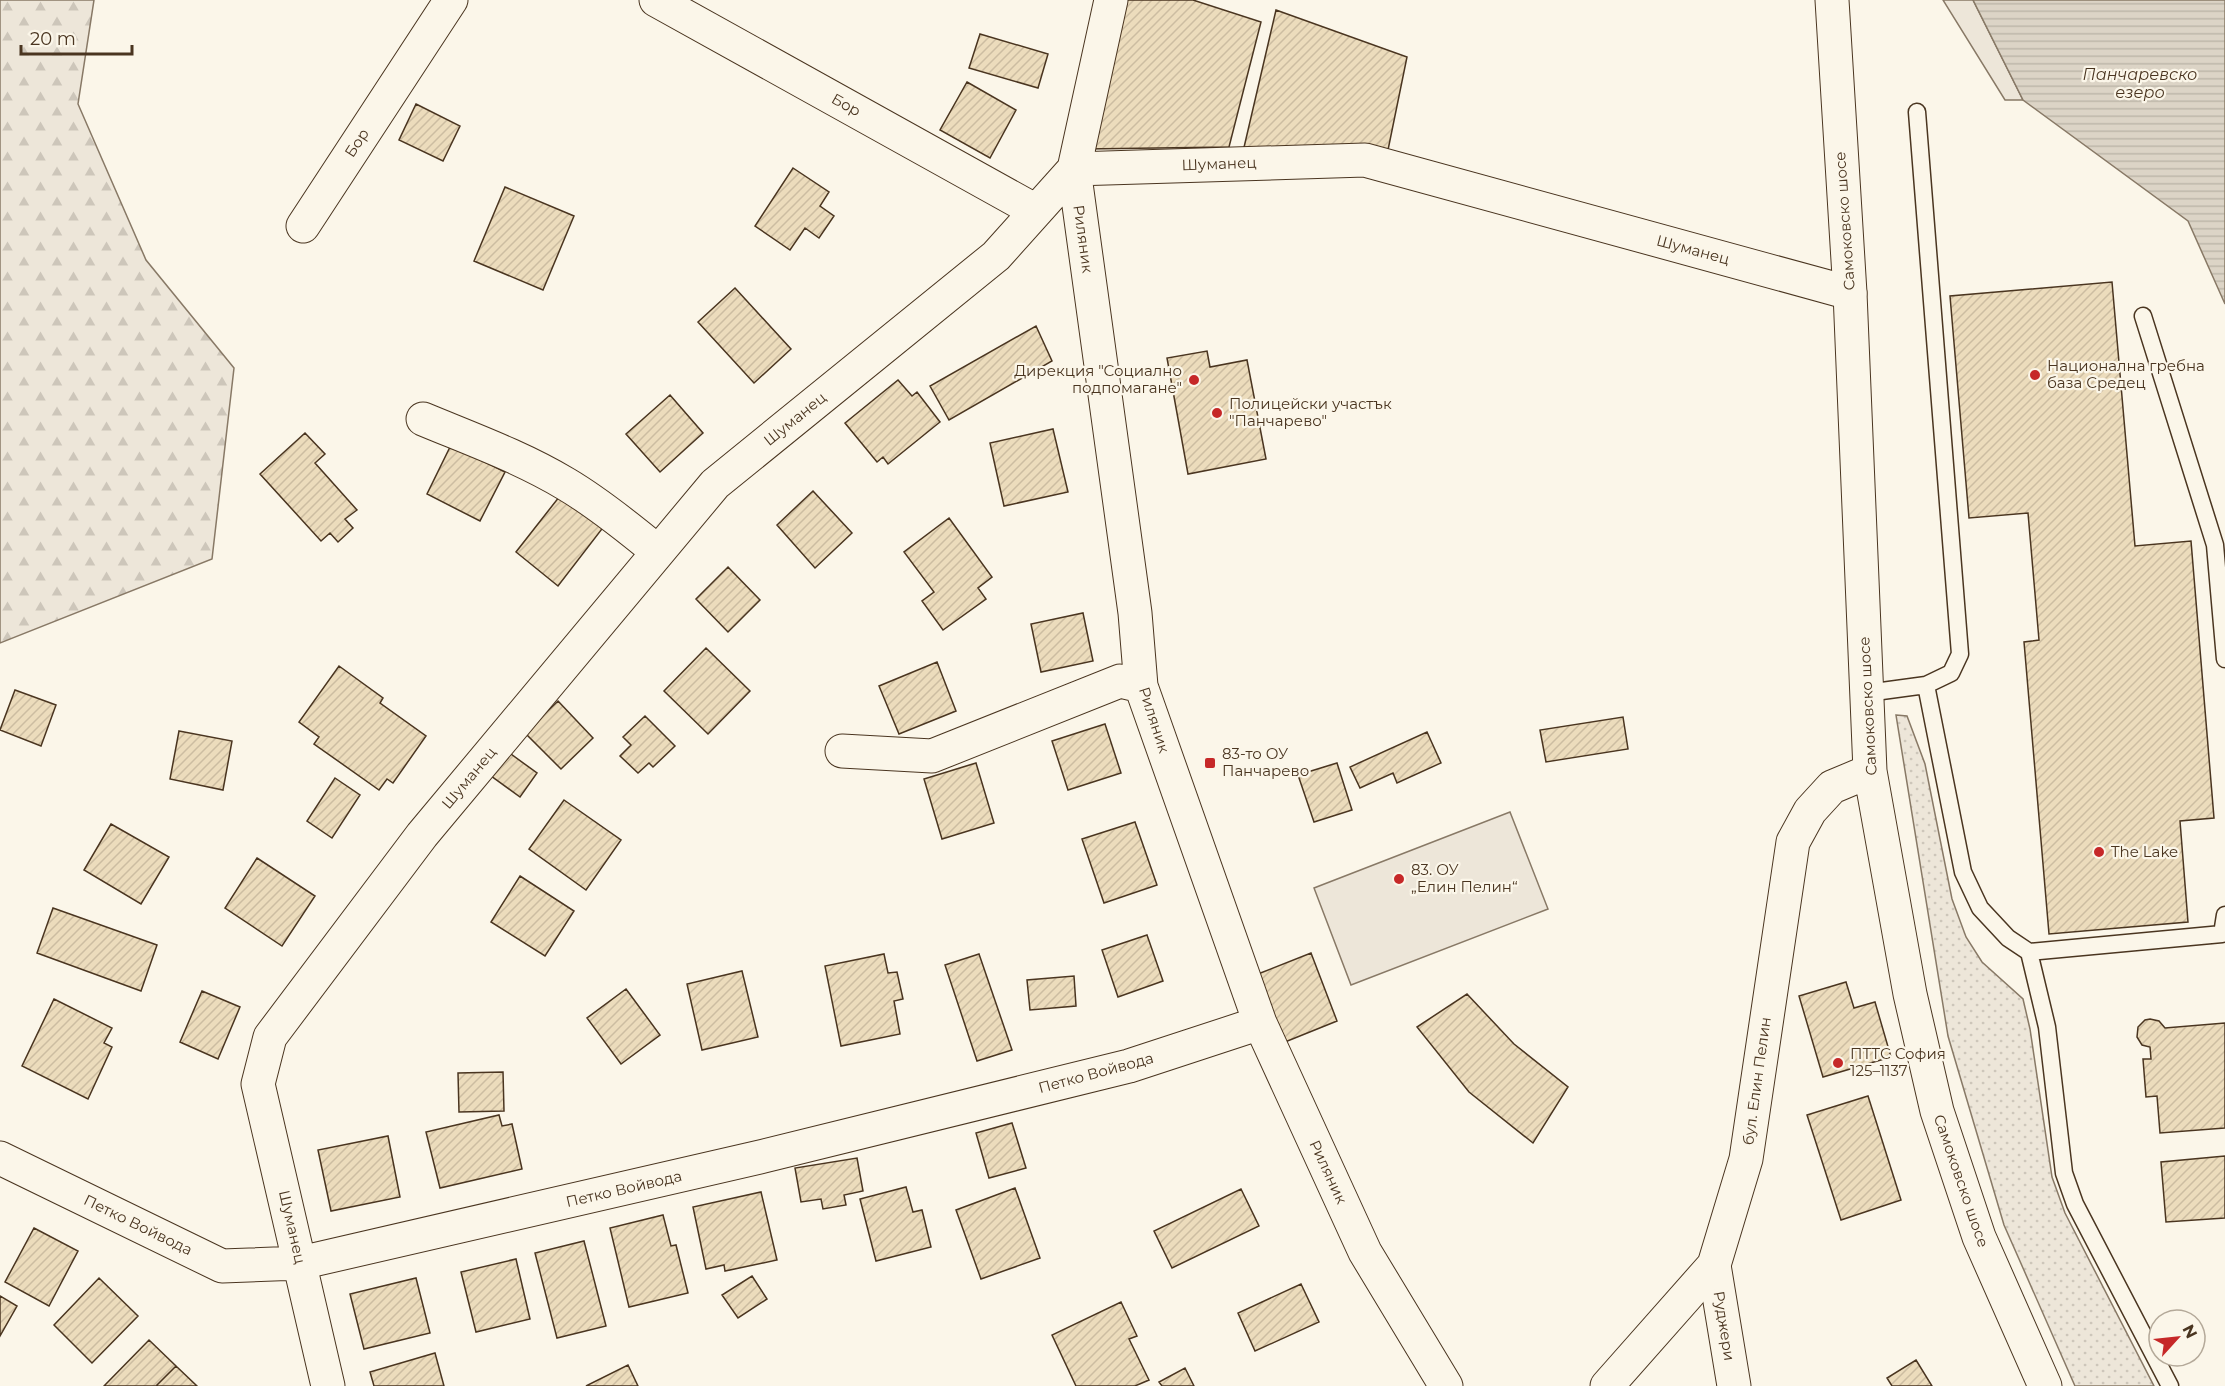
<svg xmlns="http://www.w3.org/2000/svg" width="2225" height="1386" viewBox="0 0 2225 1386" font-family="Montserrat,sans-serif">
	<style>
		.grass { fill: url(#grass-dots); stroke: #887966; stroke-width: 1.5 }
		.forest { fill: url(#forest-firs); stroke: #887966; stroke-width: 1.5 }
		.park { fill: #ede6d9; stroke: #887966; stroke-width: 1.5 }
		.water { fill: url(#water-rules); stroke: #887966; stroke-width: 1.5 }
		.building { fill: url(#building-hatch); stroke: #4a3520; stroke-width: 1.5 }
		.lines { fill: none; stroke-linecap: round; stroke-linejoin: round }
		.lane-casing { stroke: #4a3520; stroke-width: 19 }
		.street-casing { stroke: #4a3520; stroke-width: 35 }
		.secondary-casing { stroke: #4a3520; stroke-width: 35 }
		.lane { stroke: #fbf6e9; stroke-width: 16 }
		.street { stroke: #fbf6e9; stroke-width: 33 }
		.secondary { stroke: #fbf6e9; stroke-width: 33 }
		.poi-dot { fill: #c62828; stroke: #fbf6e9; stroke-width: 2 }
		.labels { text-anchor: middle; stroke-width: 4.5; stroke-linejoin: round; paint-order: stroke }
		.street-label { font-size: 15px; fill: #4a3520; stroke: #fbf6e9 }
		.poi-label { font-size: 15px; fill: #4a3520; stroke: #fbf6e9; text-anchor: start }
		.water-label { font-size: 16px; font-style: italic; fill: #4a3520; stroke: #fbf6e9 }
	</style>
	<defs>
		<pattern id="grass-dots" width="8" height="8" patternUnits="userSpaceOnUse" patternTransform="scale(1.5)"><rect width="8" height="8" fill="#ede6d9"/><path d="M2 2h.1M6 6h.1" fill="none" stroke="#cdc6ba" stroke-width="1.8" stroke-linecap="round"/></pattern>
		<pattern id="forest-firs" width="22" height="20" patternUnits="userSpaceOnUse" patternTransform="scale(1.5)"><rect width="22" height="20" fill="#ede6d9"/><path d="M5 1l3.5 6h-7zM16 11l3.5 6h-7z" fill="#cdc6ba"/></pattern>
		<pattern id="water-rules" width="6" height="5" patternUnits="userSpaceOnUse" patternTransform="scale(1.5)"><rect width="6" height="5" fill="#dcd4c6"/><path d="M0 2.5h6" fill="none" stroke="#beb7aa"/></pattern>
		<pattern id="building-hatch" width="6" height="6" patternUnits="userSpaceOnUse" patternTransform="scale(1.5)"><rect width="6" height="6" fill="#ecdcbc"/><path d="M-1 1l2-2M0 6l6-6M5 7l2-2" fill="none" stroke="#ccbda1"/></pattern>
	</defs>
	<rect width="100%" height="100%" fill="#fbf6e9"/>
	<path class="grass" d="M1896,715L1907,716L1925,764L1952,899L1966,937L1982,962L2023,999L2030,1029L2052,1177L2065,1213L2154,1386H2075L2004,1225L1948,1036Z"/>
	<path class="forest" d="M0,0H94L78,104L146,260L234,368L212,559L0,643Z"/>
	<path class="park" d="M1943,0H1973L2023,100H2005Z
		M1510,812L1548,909L1351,985L1314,888Z"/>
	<path class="water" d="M1973,0H2225V304L2188,221L2023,100Z"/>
	<path class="building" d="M1120,0H1193L1261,22L1229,147L1085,149Z
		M1276,10L1407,57L1388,150L1242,156Z
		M980,34L1048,54L1038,88L969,68Z
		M967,82L1016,110L990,158L940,130Z
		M416,104L460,126L443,161L399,140Z
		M793,168L829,192L820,206L834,216L819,238L805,228L790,250L755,226Z
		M505,187L574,216L543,290L474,261Z
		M2112,282L2135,546L2191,541L2214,818L2180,821L2188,922L2049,934L2024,642L2039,640L2028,513L1969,518L1950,296Z
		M735,288L791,349L754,383L698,322Z
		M1036,326L1052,361L949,420L930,386Z
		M1207,351L1210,367L1247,360L1266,459L1188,474L1167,358Z
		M898,380L912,396L917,392L940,422L888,464L883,457L877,462L845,423Z
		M670,395L703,433L660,472L626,434Z
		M1053,429L1068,492L1004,506L990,443Z
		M305,433L325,454L315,463L357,510L345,519L353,528L338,542L330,533L321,541L260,474Z
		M451,445L505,472L480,521L427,494Z
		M813,491L852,533L815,568L777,525Z
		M563,492L605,525L558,586L516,552Z
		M949,518L992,577L978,588L986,599L943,630L922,601L934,592L904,552Z
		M728,567L760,600L728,632L696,599Z
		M1083,613L1093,661L1041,672L1031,624Z
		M706,648L750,691L708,734L664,691Z
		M937,662L956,711L899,734L879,686Z
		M339,666L383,698L380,703L426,736L393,783L387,779L379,790L314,744L319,737L299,722Z
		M15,690L56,705L41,746L0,730Z
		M558,701L593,738L561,769L525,733Z
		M645,716L675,746L653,767L649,763L638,773L620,756L631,745L623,737Z
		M1623,717L1628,749L1546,762L1540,730Z
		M1105,724L1121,773L1068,790L1052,741Z
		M179,731L232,741L223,790L170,779Z
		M1427,732L1441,763L1397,783L1393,773L1360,788L1350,767Z
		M504,749L537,773L520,797L487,773Z
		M976,763L994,823L942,839L924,779Z
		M1337,763L1352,810L1314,822L1298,775Z
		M335,778L360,795L332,838L307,821Z
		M564,800L621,840L586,890L529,849Z
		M1135,822L1157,885L1104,903L1082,839Z
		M111,824L169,857L141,904L84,870Z
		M257,858L315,896L282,946L225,908Z
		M520,876L574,911L545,956L491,922Z
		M53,908L157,945L141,991L37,953Z
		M1147,935L1163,981L1118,997L1102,950Z
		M1311,953L1337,1021L1285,1042L1258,974Z
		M884,954L888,973L897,972L903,999L894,1001L900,1034L841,1046L825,966Z
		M979,954L1012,1050L977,1061L945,965Z
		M742,971L758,1037L702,1050L687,984Z
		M1074,976L1076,1006L1030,1010L1027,980Z
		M1846,982L1854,1008L1875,1002L1891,1057L1823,1077L1799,996Z
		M626,989L660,1035L621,1064L587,1018Z
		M202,991L240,1007L218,1059L180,1042Z
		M1467,994L1514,1044L1568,1087L1533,1143L1469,1092L1417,1027Z
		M54,999L112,1028L104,1043L112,1047L88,1099L22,1066Z
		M2150,1019L2159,1021L2165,1028L2225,1023V1128L2160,1133L2157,1096L2146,1097L2143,1059H2151L2150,1047L2142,1045L2137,1037L2138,1027L2145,1020Z
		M503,1072L504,1111L459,1112L458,1073Z
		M1868,1096L1901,1200L1841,1220L1807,1115Z
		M499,1115L502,1126L512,1124L522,1169L440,1188L426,1132Z
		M1012,1123L1026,1168L989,1178L976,1133Z
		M388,1136L400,1197L331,1211L318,1150Z
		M2225,1156V1218L2166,1222L2161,1162Z
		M857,1158L863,1191L844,1195L846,1205L823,1209L821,1199L801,1202L795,1168Z
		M906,1187L913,1212L922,1210L931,1247L876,1261L860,1199Z
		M1015,1188L1040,1258L981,1279L956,1210Z
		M1241,1189L1259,1226L1172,1268L1154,1231Z
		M761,1192L777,1260L725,1271L724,1265L706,1269L693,1207Z
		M663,1215L671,1246L676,1245L688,1293L629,1307L610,1228Z
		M34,1228L78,1251L49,1306L5,1282Z
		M584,1241L606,1326L557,1338L535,1253Z
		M516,1259L530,1319L476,1332L461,1272Z
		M752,1276L767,1299L738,1318L722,1295Z
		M99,1278L138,1316L92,1363L54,1325Z
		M416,1278L430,1333L364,1349L350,1294Z
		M1301,1284L1319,1322L1255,1351L1238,1313Z
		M0,1296L17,1306L0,1336Z
		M1121,1302L1137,1336L1129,1339L1149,1380L1135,1386H1076L1052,1335Z
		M149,1340L176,1366L156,1386H104Z
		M435,1353L444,1386H374L370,1372Z
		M1916,1360L1932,1386H1892L1887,1378Z
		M628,1365L638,1386H586Z
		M176,1366L197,1386H156Z
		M1185,1368L1194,1386H1162L1159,1382Z"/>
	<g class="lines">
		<defs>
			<path id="lane" d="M2143,316L2215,545L2225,659
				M1926,685L1963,872L1980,908L2008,938L2029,952L2222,934L2225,915
				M1867,693L1926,685L1951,673L1960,654L1917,112
				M2029,952L2047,1027L2064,1173L2075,1204L2170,1386"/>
			<path id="street" d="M656,0L1036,211
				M1111,0L1074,169L1135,613L1141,686L1260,1023L1365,1252L1446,1386
				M303,226L451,0
				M423,419C471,439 521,457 566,484C598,503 629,528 658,552
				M842,751L932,756L1120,681L1141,686
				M0,1158L222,1266L300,1263L764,1156L1129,1066L1260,1023
				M1714,1265L1734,1386
				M328,1386L258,1084L270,1037L422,835L715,484L996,256L1074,169L1365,160L1850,293"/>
			<path id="secondary" d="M1832,0L1850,293L1870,771L1910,994L1937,1111L1979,1237L2045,1386
				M1607,1386L1714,1265L1746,1159L1793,842L1810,811L1832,787L1870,771"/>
		</defs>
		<use href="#lane" class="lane-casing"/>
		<use href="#street" class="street-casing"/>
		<use href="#secondary" class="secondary-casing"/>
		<use href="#lane" class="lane"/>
		<use href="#street" class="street"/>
		<use href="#secondary" class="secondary"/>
	</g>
	<g class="poi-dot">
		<circle cx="2035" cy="375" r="6"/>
		<circle cx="1194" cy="380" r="6"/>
		<circle cx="1217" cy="413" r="6"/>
		<rect x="1204" y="757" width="12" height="12" rx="3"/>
		<circle cx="2099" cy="852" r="6"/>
		<circle cx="1399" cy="879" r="6"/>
		<circle cx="1838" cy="1063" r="6"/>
	</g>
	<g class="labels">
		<g class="street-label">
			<text transform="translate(846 105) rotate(29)" y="5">Бор</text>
			<text transform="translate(357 143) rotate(-57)" y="5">Бор</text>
			<text transform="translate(1219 164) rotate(-2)" y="5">Шуманец</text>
			<text transform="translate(1845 221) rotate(-94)" y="5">Самоковско шосе</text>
			<text transform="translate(1083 239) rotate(82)" y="5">Риляник</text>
			<text transform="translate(1693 250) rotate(15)" y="5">Шуманец</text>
			<text transform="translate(795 419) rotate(-39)" y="5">Шуманец</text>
			<text transform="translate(1868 706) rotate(-93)" y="5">Самоковско шосе</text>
			<text transform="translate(1154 720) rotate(72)" y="5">Риляник</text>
			<text transform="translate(469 778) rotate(-50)" y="5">Шуманец</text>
			<text transform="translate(1096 1073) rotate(-15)" y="5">Петко Войвода</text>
			<text transform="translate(1757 1081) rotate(-82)" y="5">бул. Елин Пелин</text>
			<text transform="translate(1328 1172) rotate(65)" y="5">Риляник</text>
			<text transform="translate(1961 1181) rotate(71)" y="5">Самоковско шосе</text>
			<text transform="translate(624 1189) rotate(-13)" y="5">Петко Войвода</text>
			<text transform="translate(138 1225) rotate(26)" y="5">Петко Войвода</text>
			<text transform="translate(292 1227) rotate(77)" y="5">Шуманец</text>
			<text transform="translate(1724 1326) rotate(81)" y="5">Руджери</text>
		</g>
		<g class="poi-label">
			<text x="2047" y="371">Национална гребна<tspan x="2047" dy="17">база Средец</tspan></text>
			<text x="1182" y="376" text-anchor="end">Дирекция "Социално<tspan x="1182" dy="17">подпомагане"</tspan></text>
			<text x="1229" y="409">Полицейски участък<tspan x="1229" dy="17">"Панчарево"</tspan></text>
			<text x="1222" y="759">83-то ОУ<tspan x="1222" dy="17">Панчарево</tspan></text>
			<text x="2111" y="857">The Lake</text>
			<text x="1411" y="875">83. ОУ<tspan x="1411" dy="17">„Елин Пелин“</tspan></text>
			<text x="1850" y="1059">ПТТС София<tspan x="1850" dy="17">125–1137</tspan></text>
		</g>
		<g class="water-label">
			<text x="2140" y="80">Панчаревско<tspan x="2140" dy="18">езеро</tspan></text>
		</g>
	</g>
	<g transform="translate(2177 1338) rotate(63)"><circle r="28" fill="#fbf6e9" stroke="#b4a999" stroke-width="1.5"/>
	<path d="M0-4.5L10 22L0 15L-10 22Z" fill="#c62828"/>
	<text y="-9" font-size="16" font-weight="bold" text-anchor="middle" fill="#4a3520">N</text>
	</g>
	<path d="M21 45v9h111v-9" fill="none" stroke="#4a3520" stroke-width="3"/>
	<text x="30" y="45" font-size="18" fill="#4a3520" stroke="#fbf6e9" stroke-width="4.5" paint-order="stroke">20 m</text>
</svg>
